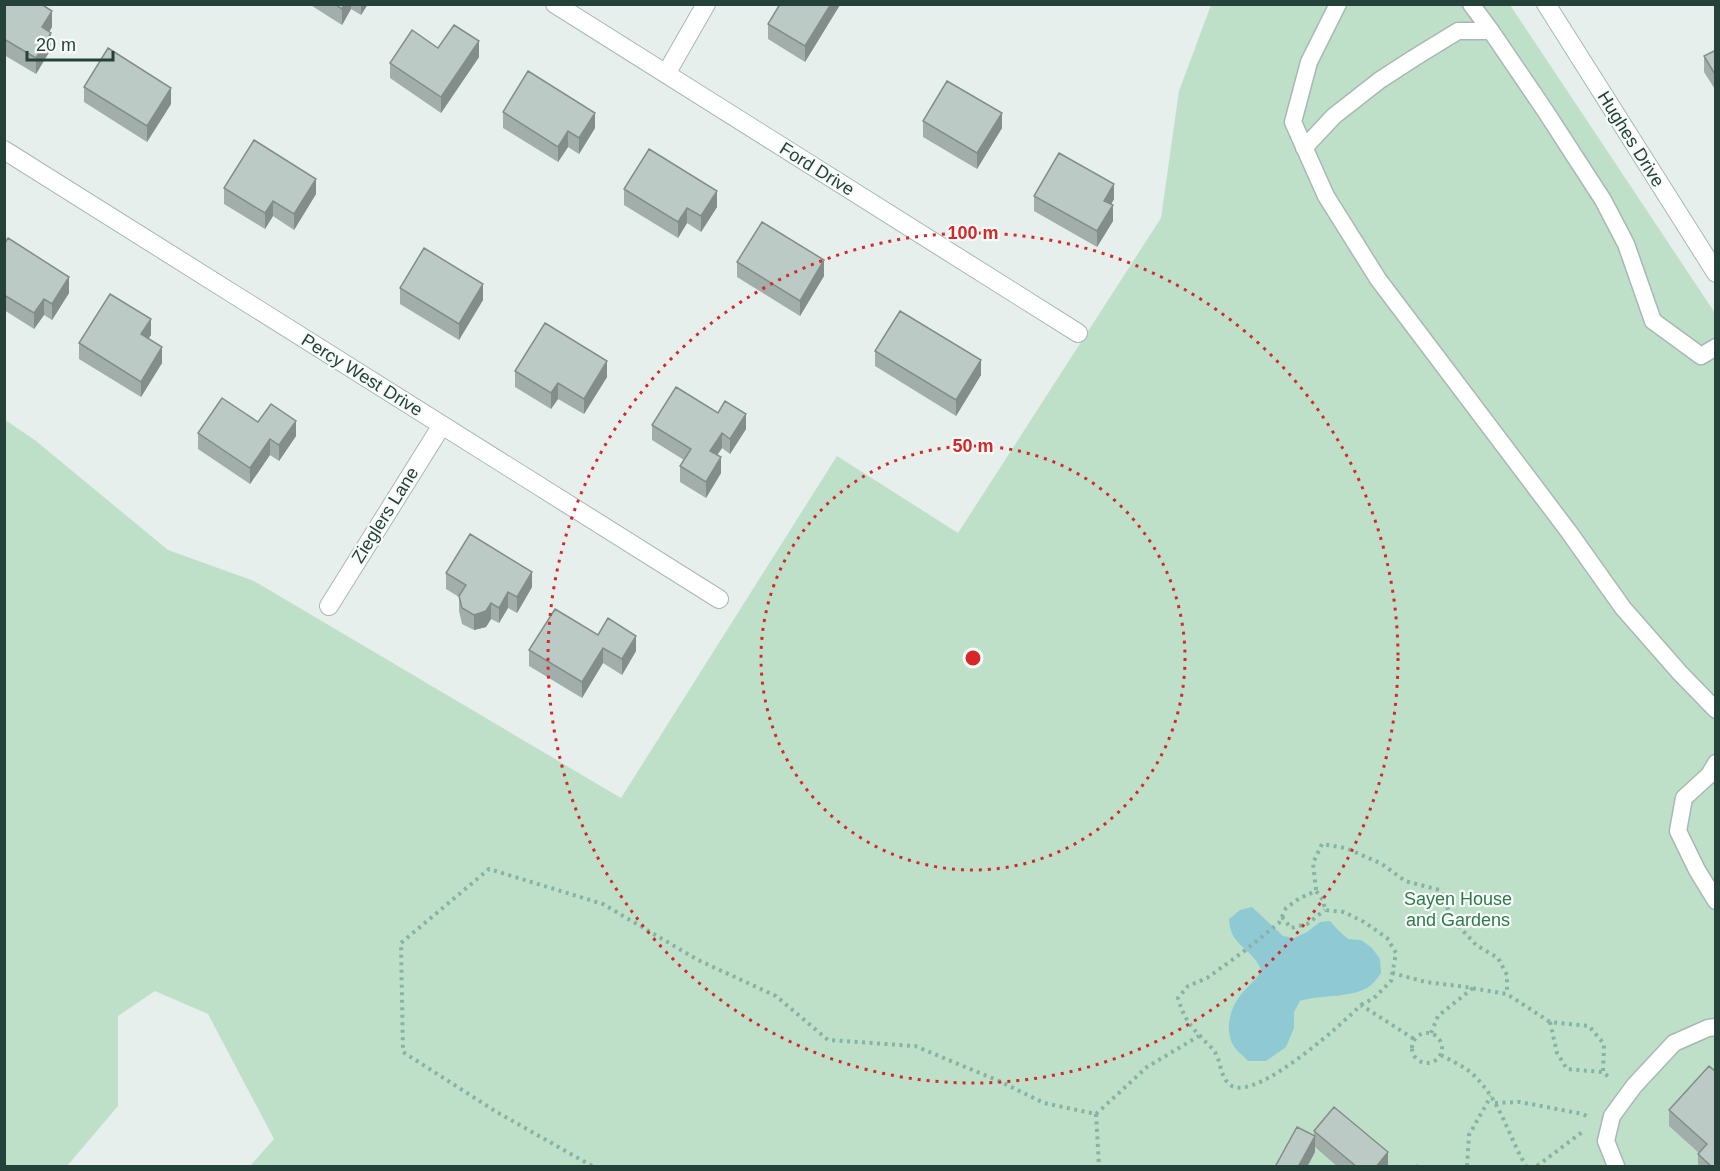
<svg xmlns="http://www.w3.org/2000/svg" width="1720" height="1171" viewBox="0 0 1720 1171" font-family="Helvetica,sans-serif">
	<style>
		.green { fill: #bfe0c8 }
		.water { fill: #8ec9d4 }
		.lines { fill: none; stroke-linecap: round; stroke-linejoin: round }
		.lane-casing { stroke: #a8b8b2; stroke-width: 19 }
		.street-casing { stroke: #a8b8b2; stroke-width: 20 }
		.secondary-casing { stroke: #a4bbb3; stroke-width: 20 }
		.path { stroke: #86b3a5; stroke-width: 4; stroke-dasharray: 3 4.5; stroke-linecap: butt }
		.lane { stroke: #fff; stroke-width: 16 }
		.street { stroke: #fff; stroke-width: 18 }
		.secondary { stroke: #fff; stroke-width: 18 }
		.wall { fill: #a1aea9 }
		.shaded-wall { fill: #838d89 }
		.building { fill: #bbcac4; stroke: #838d89; stroke-width: 1.5 }
		.ring { fill: none; stroke: #d62828; stroke-width: 3; stroke-dasharray: 3 6 }
		.labels { text-anchor: middle; stroke-width: 4.5; stroke-linejoin: round; paint-order: stroke }
		.street-label { font-size: 18px; fill: #24423a; stroke: #f7fbf9 }
		.park-label { font-size: 18px; fill: #2d7a4b; stroke: #f7fbf9 }
		.centre { fill: #d62828; stroke: #f7fbf9; stroke-width: 3 }
		.ring-label { font-size: 18px; text-anchor: middle; font-weight: bold; fill: #d62828; stroke: #f7fbf9; stroke-width: 4.5; stroke-linejoin: round; paint-order: stroke }
	</style>
	<rect width="100%" height="100%" fill="#e6efeb"/>
	<path class="green" d="M1211,5H1510L1715,313V1166H250L274,1139L208,1014L155,991L118,1016V1106L67,1166H5L4,419L36,441L168,550L254,581L621,798L837,456L958,533L1161,218L1179,91Z"/>
	<path class="water" d="M1252,907L1283,936L1294,938L1307,932L1320,922L1330,921L1338,930L1348,939L1361,940L1372,948L1380,959L1381,973C1378,977 1375,982 1371,985C1354,999 1321,994 1300,1001L1294,1012V1028L1286,1047L1266,1061H1248C1243,1055 1235,1050 1232,1043C1224,1025 1232,1004 1244,991C1252,982 1257,980 1261,969C1250,946 1230,946 1229,919L1240,910Z"/>
	<g class="lines">
		<defs>
			<path id="lane" d="M1338,4L1309,62L1293,122L1326,196L1378,279L1569,532L1623,608L1680,673L1716,710
				M1491,31L1546,112L1603,200L1626,244L1653,321L1701,356L1716,347
				M1304,148L1334,116L1380,80L1414,58L1458,31H1491L1471,4
				M1716,763L1709,775L1684,798L1678,831L1697,870L1716,901
				M1616,1166L1606,1141L1612,1116L1634,1086L1674,1043L1708,1028L1716,1027"/>
			<path id="street" d="M555,4L1078,333
				M666,74L706,4
				M4,150L719,599
				M329,606L442,425"/>
			<path id="secondary" d="M1546,4L1716,273"/>
		</defs>
		<use href="#lane" class="lane-casing"/>
		<use href="#street" class="street-casing"/>
		<use href="#secondary" class="secondary-casing"/>
		<path class="path" d="M1316,890L1313,863L1322,844L1346,848L1382,864L1405,881L1440,890L1452,919L1476,945L1498,958L1507,975V994
			M1282,917L1291,928L1307,924L1325,910
			M1392,973L1426,982L1466,987L1507,994L1550,1022L1589,1026L1604,1044L1603,1072L1611,1079
			M1361,1005L1374,998L1391,981L1396,953L1387,938L1364,922L1344,912L1325,910L1323,900L1316,891L1300,898L1286,908L1279,923L1243,952L1207,978L1188,986L1178,998C1183,1015 1188,1024 1201,1037C1205,1042 1213,1048 1216,1054C1222,1065 1220,1079 1232,1086C1258,1100 1343,1023 1361,1005L1414,1039
			M1550,1022L1557,1053L1567,1069L1603,1072
			M1412 1048a15 15 0 1 1 30 0a15 15 0 1 1-30 0Z
			M1431,1033L1438,1016L1473,988
			M1441,1055C1450,1060 1461,1065 1469,1071C1500,1097 1507,1134 1526,1166
			M1495,1103L1520,1102L1583,1114L1590,1118
			M1096,1114L1147,1067L1199,1036
			M1096,1114L1099,1166
			M592,1166L495,1111L403,1052L401,943L489,869L603,904L698,960L776,996L828,1040L915,1046L999,1081L1044,1103L1096,1114
			M1417,1166H1418
			M1467,1166L1469,1135L1491,1096
			M1537,1166L1585,1130"/>
		<use href="#lane" class="lane"/>
		<use href="#street" class="street"/>
		<use href="#secondary" class="secondary"/>
	</g>
	<path class="wall" d="M4,4L52,27L49,32L51,49L36,74L4,55Z
		M309,4H368L361,15L351,9L342,25Z
		M840,4L805,62L768,39V24Z
		M1716,50V91L1704,72V56Z
		M479,57L441,113L390,78V63Z
		M84,87L171,104L147,142L84,102Z
		M503,112L595,128L579,154L568,147L558,162L503,128Z
		M923,121L1002,128L977,169L923,137Z
		M224,188L316,194L294,230L273,216L265,229L224,204Z
		M624,189L717,207L701,232L687,223L678,238L624,205Z
		M1034,196L1114,199L1111,205L1113,221L1097,247L1034,211Z
		M4,244L69,293L52,320L44,315L34,329L4,310Z
		M737,262L824,276L800,316L737,277Z
		M400,288L483,300L459,340L400,304Z
		M151,335L148,338L162,363L141,397L79,359V343Z
		M875,351L981,375L956,416L875,366Z
		M515,371L607,377L584,414L558,399L551,409L515,387Z
		M258,422L296,436L279,461L270,455L250,484L198,449V433Z
		M652,425L746,429L730,454L722,448L717,455L721,473L706,498L680,482V466L684,460L652,440Z
		M446,573L532,587L517,613L508,608L499,623L491,619L486,627L474,630L462,624L459,611V597L446,589Z
		M598,635L636,651L622,675L603,663L582,698L529,666V650Z
		M1716,1072V1167H1698V1154L1699,1153L1669,1126V1110Z
		M1314,1131L1388,1167H1338L1315,1147V1152L1307,1167H1275L1314,1136Z"/>
	<path class="shaded-wall" d="M344,4H351V9L342,25V9Z
		M361,4H368L361,15Z
		M831,4L840,5L805,62V46Z
		M52,11V27L42,43V27Z
		M51,33V49L36,74V58Z
		M479,41V57L441,113V97Z
		M171,88V104L147,142V126Z
		M595,113V128L579,154V138Z
		M1002,113V128L977,169V153Z
		M568,131V147L558,162V147Z
		M316,179V194L294,230V214Z
		M1114,184V199L1104,216V201Z
		M717,191V207L701,232V216Z
		M273,201V216L265,229V213Z
		M1113,205V221L1097,247V231Z
		M687,208V223L678,238V222Z
		M824,260V276L800,316V301Z
		M69,277V293L52,320V304Z
		M483,284V300L459,340V324Z
		M44,299V315L34,329V313Z
		M151,319V335L141,350V334Z
		M162,347V363L141,397V382Z
		M981,360V375L956,416V400Z
		M607,361V377L584,414V399Z
		M558,383V399L551,409V393Z
		M746,414V429L730,454V439Z
		M296,421V436L279,461V445Z
		M722,433V448L710,466V451Z
		M270,439V455L250,484V468Z
		M721,457V473L706,498V482Z
		M532,572V587L517,613V597Z
		M508,592V608L499,623V608Z
		M491,603V619L486,627L474,630V615Z
		M636,636V651L622,675V659Z
		M603,648V663L582,698V682Z
		M1315,1136V1152L1307,1167H1298Z
		M1388,1152V1167H1376Z"/>
	<path class="building" d="M4,4H41L52,11L42,27L51,33L36,58L4,39Z
		M335,4H344L342,9Z
		M780,4H831L805,46L768,24Z
		M454,25L479,41L441,97L390,63L412,30L438,48Z
		M108,48L171,88L147,126L84,87Z
		M1716,50V76L1704,56Z
		M528,71L595,113L579,138L568,131L558,147L503,112Z
		M947,81L1002,113L977,153L923,121Z
		M254,140L316,179L294,214L273,201L265,213L224,188Z
		M649,149L717,191L701,216L687,208L678,222L624,189Z
		M1059,153L1114,184L1104,201L1113,205L1097,231L1034,196Z
		M762,222L824,260L800,301L737,262Z
		M8,238L69,277L52,304L44,299L34,313L4,295V244Z
		M424,248L483,284L459,324L400,288Z
		M110,294L151,319L141,334L162,347L141,382L79,343Z
		M900,311L981,360L956,400L875,351Z
		M545,323L607,361L584,399L558,383L551,393L515,371Z
		M676,387L718,413L725,401L746,414L730,439L722,433L710,451L721,457L706,482L680,466L691,449L652,425Z
		M222,398L258,422L271,404L296,421L279,445L270,439L250,468L198,433Z
		M470,534L532,572L517,597L508,592L499,608L491,603L486,611L474,615L462,608L459,596L466,585L446,573Z
		M555,609L598,635L608,618L636,636L622,659L603,648L582,682L529,650Z
		M1709,1066L1716,1072V1167H1712L1698,1154L1707,1144L1669,1110Z
		M1334,1107L1388,1152L1376,1167H1357L1314,1131Z
		M1297,1127L1315,1136L1298,1167H1275Z"/>
	<g class="ring">
		<circle cx="973" cy="658" r="212"/>
		<circle cx="973" cy="658" r="425"/>
	</g>
	<g class="labels">
		<g class="street-label">
			<text transform="translate(1631 139) rotate(58)" y="6">Hughes Drive</text>
			<text transform="translate(817 169) rotate(32)" y="6">Ford Drive</text>
			<text transform="translate(362 375) rotate(32)" y="6">Percy West Drive</text>
			<text transform="translate(385 515) rotate(-58)" y="6">Zieglers Lane</text>
		</g>
		<g class="park-label">
			<text x="1458" y="905">Sayen House<tspan x="1458" dy="21">and Gardens</tspan></text>
		</g>
	</g>
	<circle cx="973" cy="658" r="9" class="centre"/>
	<g class="ring-label">
		<text x="973" y="239">100 m</text>
		<text x="973" y="452">50 m</text>
	</g>
	<rect width="1720" height="1171" fill="none" stroke="#24423a" stroke-width="12"/>
	<path d="M27 51v9h86v-9" fill="none" stroke="#24423a" stroke-width="3"/>
	<text x="36" y="51" font-size="18" fill="#24423a" stroke="#f7fbf9" stroke-width="4.5" paint-order="stroke">20 m</text>
</svg>
